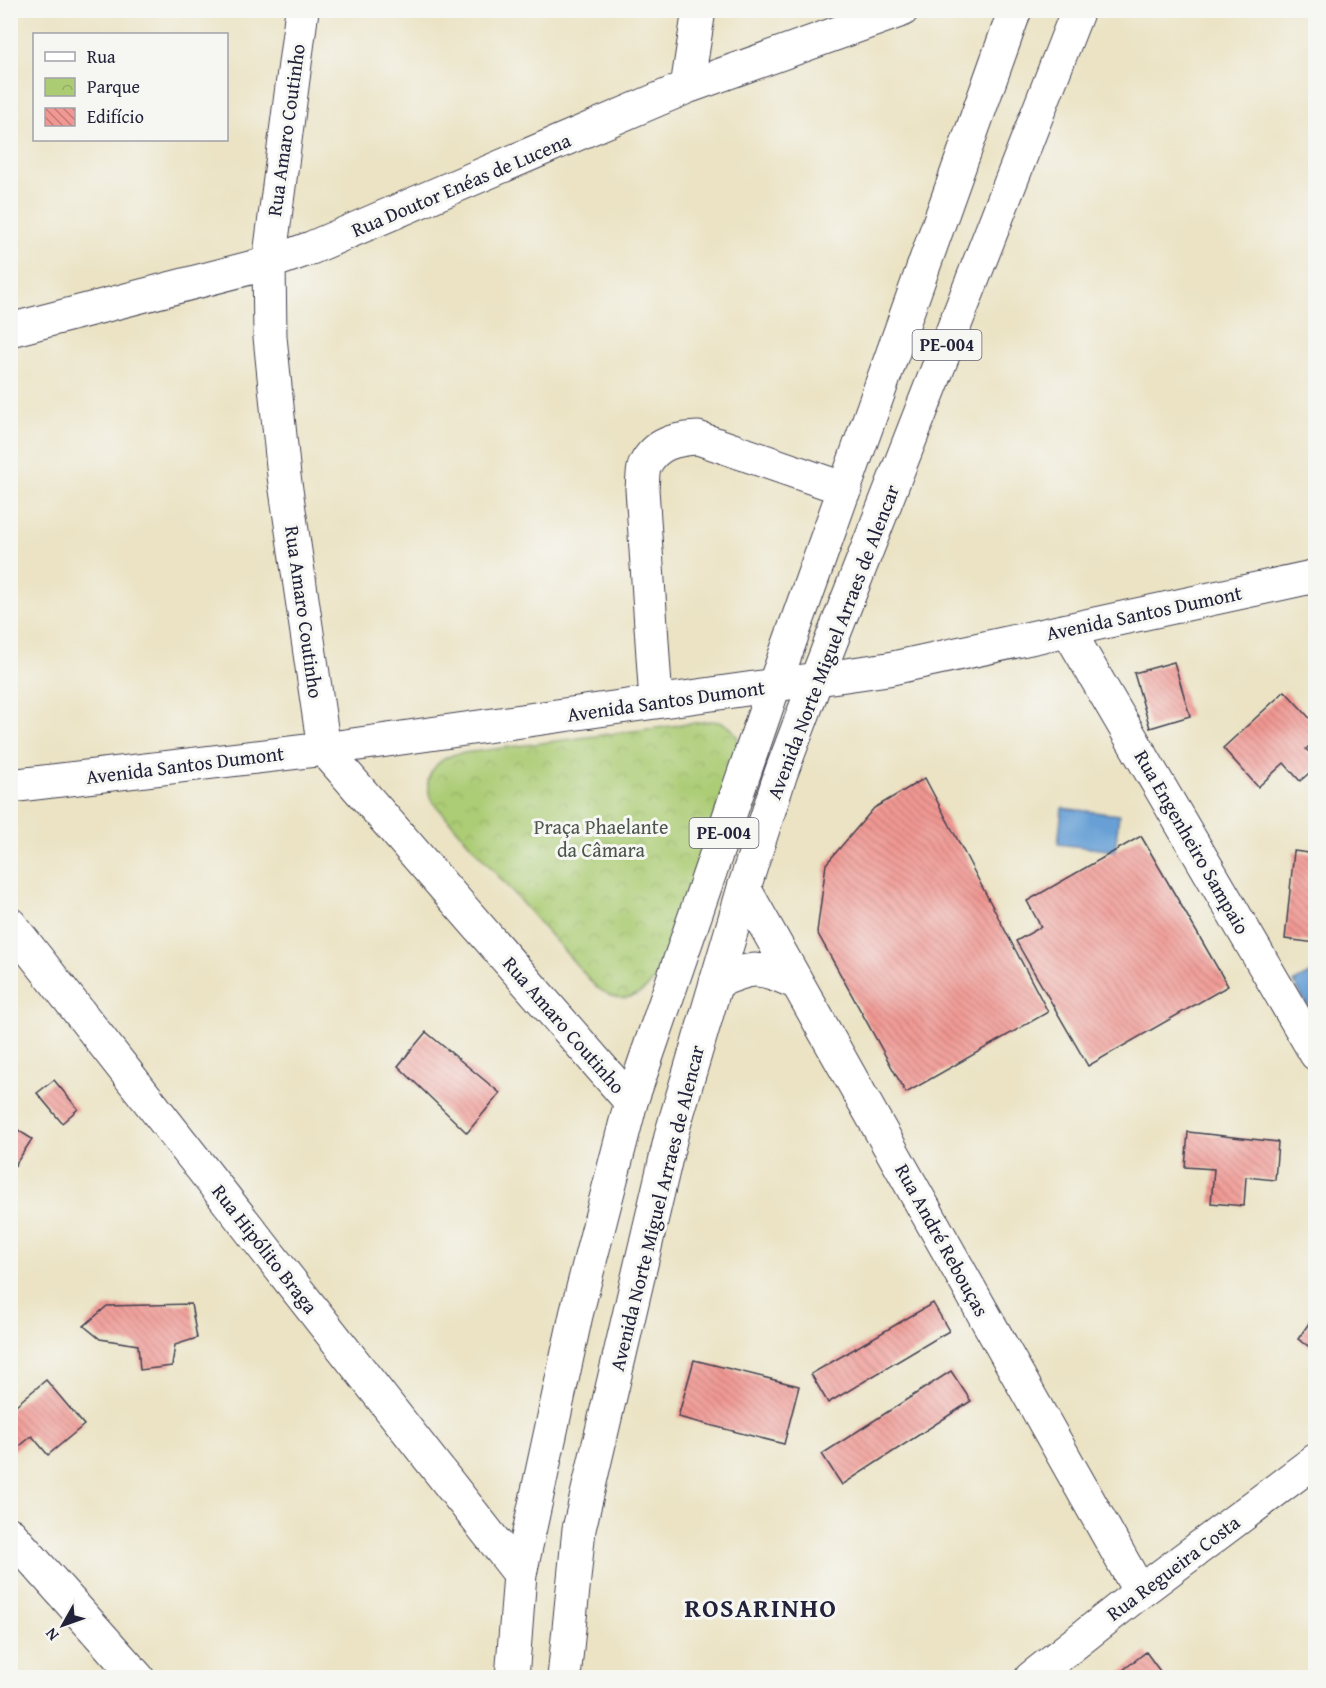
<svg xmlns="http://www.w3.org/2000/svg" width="1326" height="1688" font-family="'Gentium Book Plus',serif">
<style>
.park{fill:url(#park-crowns);stroke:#677758;stroke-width:1.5}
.water{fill:#68a0d6;stroke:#456188;stroke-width:1.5}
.building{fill:url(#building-back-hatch)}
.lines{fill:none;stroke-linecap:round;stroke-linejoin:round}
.minor-casing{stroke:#403f50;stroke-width:35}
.major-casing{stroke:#403f50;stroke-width:35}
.minor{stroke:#fff;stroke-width:33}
.major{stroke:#fff;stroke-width:33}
.labels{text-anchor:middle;stroke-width:6;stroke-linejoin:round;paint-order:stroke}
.shield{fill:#f6f6f2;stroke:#626272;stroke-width:1.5}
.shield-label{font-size:18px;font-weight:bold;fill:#22223b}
.street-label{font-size:20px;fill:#22223b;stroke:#f6f6f2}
.park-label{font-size:20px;fill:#4b554c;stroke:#f6f6f2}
.district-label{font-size:26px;font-weight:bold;letter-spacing:1.5px;fill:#22223b;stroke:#f6f6f2}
</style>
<defs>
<pattern id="park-crowns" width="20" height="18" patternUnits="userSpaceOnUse" patternTransform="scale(1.5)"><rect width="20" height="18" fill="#accc74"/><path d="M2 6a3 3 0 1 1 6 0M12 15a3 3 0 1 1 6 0" fill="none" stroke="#94af65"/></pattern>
<pattern id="building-back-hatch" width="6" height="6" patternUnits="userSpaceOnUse" patternTransform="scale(1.5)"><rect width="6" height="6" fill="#f19893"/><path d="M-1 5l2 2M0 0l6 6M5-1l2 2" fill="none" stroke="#c37c79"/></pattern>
</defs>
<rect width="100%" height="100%" fill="#f6f6f2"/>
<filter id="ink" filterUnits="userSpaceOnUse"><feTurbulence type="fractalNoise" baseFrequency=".0167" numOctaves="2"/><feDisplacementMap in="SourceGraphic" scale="12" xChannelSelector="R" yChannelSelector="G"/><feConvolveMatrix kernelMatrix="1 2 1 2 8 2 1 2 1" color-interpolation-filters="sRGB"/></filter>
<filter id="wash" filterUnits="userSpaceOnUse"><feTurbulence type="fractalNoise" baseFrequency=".008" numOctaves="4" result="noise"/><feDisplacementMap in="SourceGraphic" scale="24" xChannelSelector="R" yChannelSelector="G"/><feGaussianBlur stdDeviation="1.35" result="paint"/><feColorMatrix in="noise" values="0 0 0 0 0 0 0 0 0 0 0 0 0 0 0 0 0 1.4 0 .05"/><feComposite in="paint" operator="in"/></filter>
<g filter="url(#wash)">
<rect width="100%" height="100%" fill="#ebe3c4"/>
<path class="park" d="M710 721C727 721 735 729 740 744L661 971C642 998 623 1007 596 987L433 802C420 780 434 760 456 754Z"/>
<path class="water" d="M1062 808 1119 815 1115 851 1058 844Z
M1313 972 1315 976V1019L1294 982Z"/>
<g id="blocks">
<path class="building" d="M1174 662 1190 716 1150 728 1134 673Z
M1285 691 1316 725V740L1306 749 1316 759V767L1300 781 1284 763 1258 787 1223 748Z
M925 778 1048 1012 906 1093 817 932 826 864 874 808Z
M1141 836 1228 986 1088 1066 1016 941 1041 927 1027 901Z
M1294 851 1316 854V943L1285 939Z
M426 1032 500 1093 467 1133 398 1066Z
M54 1080 78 1109 62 1123 37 1093Z
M10 1125 32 1139 10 1173Z
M1188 1132 1278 1142 1275 1180 1246 1177 1244 1206 1211 1203 1214 1169 1185 1167Z
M933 1303 949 1331 828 1403 811 1374Z
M191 1304 197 1338 175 1345 172 1366 140 1370 138 1345 100 1339 84 1326 107 1306Z
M1316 1313V1351L1298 1339Z
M694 1360 799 1386 784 1444 678 1417Z
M951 1371 971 1401 842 1485 822 1454Z
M46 1380 84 1425 48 1455 32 1436 10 1454V1410Z
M1146 1652 1165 1678H1113Z"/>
</g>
</g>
<g filter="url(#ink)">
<use href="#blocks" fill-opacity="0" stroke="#403f50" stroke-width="1.5"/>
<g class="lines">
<defs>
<path id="minor" d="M302 10 269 263 270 337 284 476 324 749 631 1102
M687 87 699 10
M10 330 269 263 311 248 687 87 902 10
M1068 630 1316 1054
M656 702 642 489C643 482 642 471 645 465 656 443 676 439 698 438L845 489
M10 786 324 749 888 669 1316 576
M744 888 1140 1592
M10 924 520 1574
M716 982C756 966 757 966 797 983
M10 1534 138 1678
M1031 1678 1140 1592 1316 1460"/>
<path id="major" d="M512 1678 520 1574 576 1315 631 1102 774 686 1015 10
M564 1678 579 1529 672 1132 744 888 781 773 816 680 1078 10"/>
</defs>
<use href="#minor" class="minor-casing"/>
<use href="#major" class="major-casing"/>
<use href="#minor" class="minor"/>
<use href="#major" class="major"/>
</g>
</g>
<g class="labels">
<g class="shield">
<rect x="912.5" y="330" width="69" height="30" rx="4.5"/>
<rect x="689.5" y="818" width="69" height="30" rx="4.5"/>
</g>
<g class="shield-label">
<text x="947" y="351">PE-004</text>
<text x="724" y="839">PE-004</text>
</g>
<g class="street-label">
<text transform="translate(286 130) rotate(-82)" y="7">Rua Amaro Coutinho</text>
<text transform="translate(461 185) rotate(-23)" y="7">Rua Doutor Enéas de Lucena</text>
<text transform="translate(304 612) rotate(82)" y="7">Rua Amaro Coutinho</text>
<text transform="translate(1144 613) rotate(-12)" y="7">Avenida Santos Dumont</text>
<text transform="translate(833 642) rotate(-69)" y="7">Avenida Norte Miguel Arraes de Alencar</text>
<text transform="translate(666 701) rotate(-8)" y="7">Avenida Santos Dumont</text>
<text transform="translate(185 765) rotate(-7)" y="7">Avenida Santos Dumont</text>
<text transform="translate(1192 842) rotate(60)" y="7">Rua Engenheiro Sampaio</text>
<text transform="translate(564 1025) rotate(49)" y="7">Rua Amaro Coutinho</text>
<text transform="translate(657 1208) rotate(-76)" y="7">Avenida Norte Miguel Arraes de Alencar</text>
<text transform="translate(942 1240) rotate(61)" y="7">Rua André Rebouças</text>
<text transform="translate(265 1249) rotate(52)" y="7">Rua Hipólito Braga</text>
<text transform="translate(1173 1568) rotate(-37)" y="7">Rua Regueira Costa</text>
</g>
<g class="park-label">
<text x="601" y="834">Praça Phaelante<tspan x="601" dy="23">da Câmara</tspan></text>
</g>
<g class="district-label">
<text x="761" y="1617">ROSARINHO</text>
</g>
</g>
<rect width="1326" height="1688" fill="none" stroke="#f6f6f2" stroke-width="36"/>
<rect x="33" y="33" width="195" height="108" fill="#f6f6f2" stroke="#a1a1a9" stroke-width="1.5"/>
<rect x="45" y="52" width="30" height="9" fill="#ffffff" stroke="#a1a1a9" stroke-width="1.5"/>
<text x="87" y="63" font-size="18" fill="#22223b">Rua</text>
<rect x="45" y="78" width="30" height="18" fill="url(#park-crowns)" stroke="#a1a1a9" stroke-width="1.5"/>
<text x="87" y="93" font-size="18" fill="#22223b">Parque</text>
<rect x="45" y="108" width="30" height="18" fill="url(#building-back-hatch)" stroke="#a1a1a9" stroke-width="1.5"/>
<text x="87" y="123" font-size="18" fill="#22223b">Edifício</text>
<g transform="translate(63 1625) rotate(230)" stroke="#f6f6f2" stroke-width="4.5" paint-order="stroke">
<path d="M0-4.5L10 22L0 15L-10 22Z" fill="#22223b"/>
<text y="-9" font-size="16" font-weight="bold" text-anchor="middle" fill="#22223b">N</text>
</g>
</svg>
